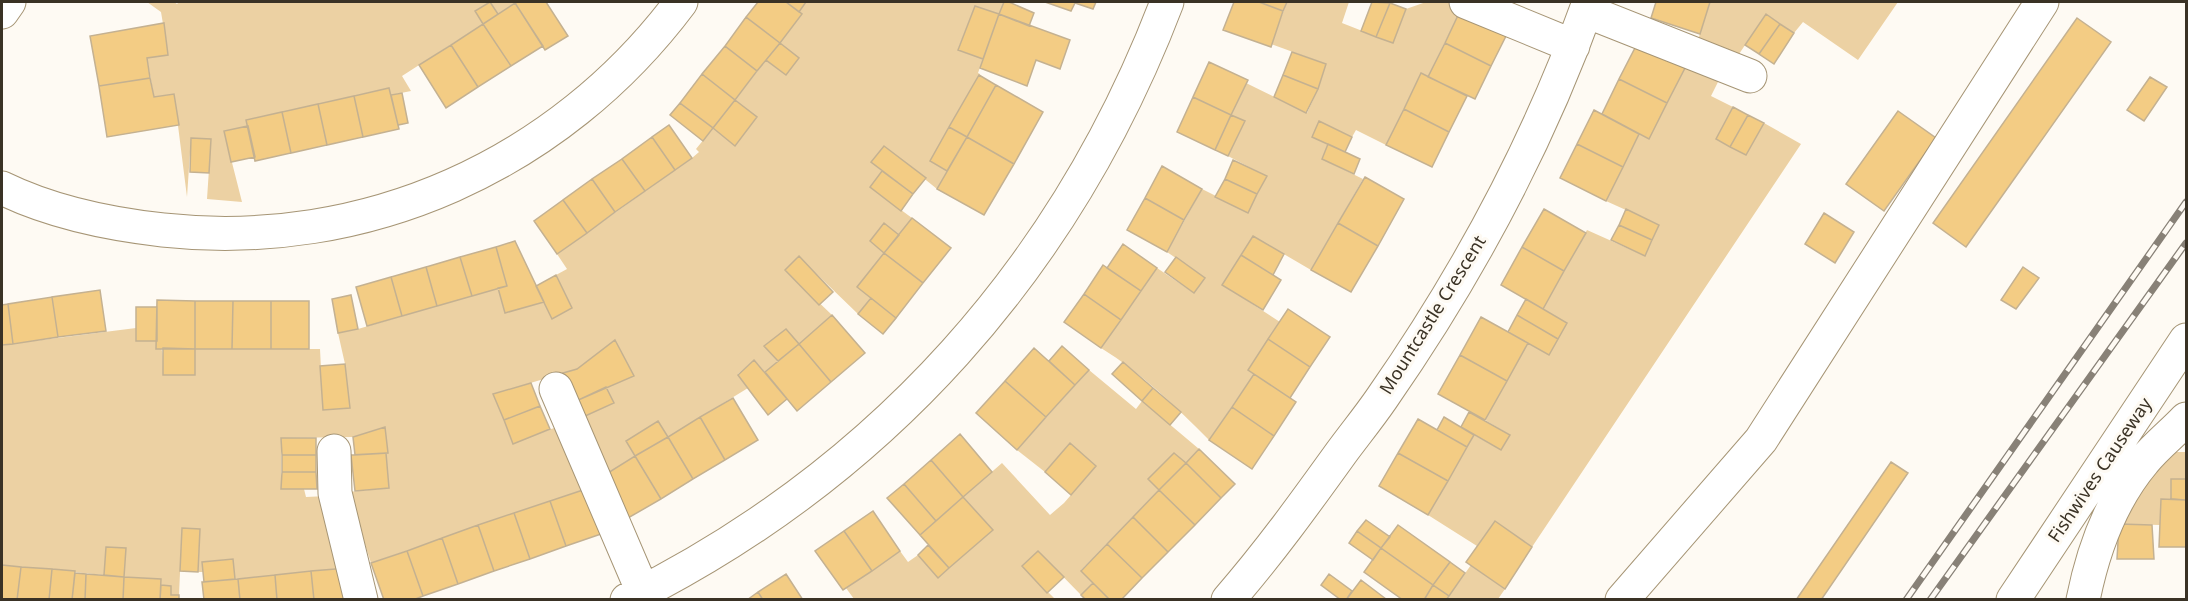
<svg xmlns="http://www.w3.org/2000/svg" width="2188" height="601" font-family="'Noto Sans',sans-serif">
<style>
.green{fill:#ecd1a3}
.building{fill:#f3cc84;stroke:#c4b191;stroke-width:1.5}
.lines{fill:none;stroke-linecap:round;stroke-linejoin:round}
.minor-casing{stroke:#a69575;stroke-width:35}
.minor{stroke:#fff;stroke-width:33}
.rail-casing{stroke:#888177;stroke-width:7}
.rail{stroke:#fefaf3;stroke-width:4.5;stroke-dasharray:14;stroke-linecap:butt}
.labels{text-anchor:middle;stroke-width:6;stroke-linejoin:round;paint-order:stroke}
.street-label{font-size:18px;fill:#3a3225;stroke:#fefaf3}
</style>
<rect width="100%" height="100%" fill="#fefaf3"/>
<path class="green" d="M147 2H174L177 4 179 2H518L498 14 490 2 476 11 483 24 402 76 411 91 391 95 389 88 247 120 248 126 224 131 242 202 207 199 211 139 191 138 187 197 174 94 154 97 147 58 168 54 161 12Z
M806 2H1004L999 14 975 6 958 49 983 59 978 73 980 74 930 161 947 171 937 189 884 146 871 162 882 171 870 187 912 218 899 235 884 223 870 241 884 253 858 287 871 298 858 314 799 257 785 270 832 315 799 344 786 329 765 346 778 361 765 372 754 360 738 374 748 388 668 437 658 422 626 441 635 456 603 476 583 417 614 403 606 387 633 376 615 340 577 369 494 394 513 443 565 424 586 489 371 563 348 492 389 488 384 428 353 437 281 438V489H304L306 497 327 496 348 568 235 579 232 559 202 562 203 572H198L200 530 182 528 179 595H171V586L161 585V579L124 577 126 548 106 547 104 575 2 565V345L136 328C164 345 163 342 163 375H194L195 349H320L323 409 345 364 338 333 358 329 498 288 505 313 544 302 572 308 556 275 567 269 557 254 692 158 699 152 696 149 713 128 735 146 757 117 735 100 766 60 786 75 798 58 780 43 802 14 799 12Z
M1287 2H1349L1342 23 1393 43 1406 9 1426 2H1449L1462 7 1428 77 1421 74 1386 145 1356 130 1352 137 1319 122 1312 137 1328 144 1322 159 1363 179 1311 270 1253 236 1223 285 1280 322 1254 374 1209 440C1176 407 1142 373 1101 348L1157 268 1194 293 1205 278 1167 252 1202 189 1248 212 1266 176 1228 156 1245 121 1231 115 1246 83 1307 113 1318 89 1326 64 1271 44Z
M1710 2 1727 3 1898 2 1858 60 1803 22 1794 33 1766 14 1739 54 1698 40Z
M1687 63 1720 78 1711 96 1733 107 1716 139 1746 155 1764 123 1801 144 1532 547 1495 521 1477 546 1428 515 1474 435 1501 450 1510 435 1485 420 1528 343 1549 355 1567 323 1543 309 1587 230 1645 256 1659 225 1606 201 1639 134 1649 138Z
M1089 370 1136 409 1142 401 1199 449 1186 463 1174 453 1148 479 1159 490 1081 570 1093 583 1081 595 1038 551 1022 566 1055 599H854L846 588 900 551 908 562 918 555 938 578 992 530 963 497 1002 463 1050 515 1064 503 1096 466 1070 443 1045 472 1017 450Z
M2177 452H2186V479H2171V499H2161L2160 525 2119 524 2125 511 2169 455Z
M1471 565 1505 589 1498 599 1446 600Z"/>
<path class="building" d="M490 2 498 14 483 24 475 11Z
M518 2H546L568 36 545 50 515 3Z
M758 2H786L802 14 780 43 746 17Z
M786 2H806L799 12Z
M1004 2H1009L1034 13 1029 26 999 14Z
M1045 2H1096L1093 9 1075 3 1071 11Z
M1234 2H1259L1283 11 1271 47 1223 30Z
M1259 2H1287L1283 11Z
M1372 2 1390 3 1376 37 1361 31Z
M1656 2H1710L1700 34 1651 18Z
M515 3 543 46 511 66 483 24Z
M1390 3 1406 9 1393 43 1376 37Z
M975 6 999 14 983 59 958 50Z
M1461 9 1508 32 1491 66 1445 43Z
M999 14 1070 40 1060 69 1036 60 1027 86 980 68Z
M1766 14 1780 24 1759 54 1745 45Z
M746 17 780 43 757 71 725 46Z
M2077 18 2111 42 1966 247 1933 223Z
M164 23 168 55 147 58 150 78 99 86 90 36Z
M483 24 511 66 478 87 451 45Z
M1780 24 1794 33 1774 64 1759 54Z
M780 43 799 58 786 75 766 60Z
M1445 43 1491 66 1475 99 1428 77Z
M1637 44 1685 68 1667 103 1619 79Z
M451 45 478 87 446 108 419 65Z
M725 46 757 71 735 100 702 74Z
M1292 52 1326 64 1318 89 1283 75Z
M1209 62 1248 80 1231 115 1193 97Z
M1421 73 1467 96 1449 132 1404 109Z
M702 74 735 100 713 128 680 103Z
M979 75 996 85 967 137 949 127Z
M1283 75 1318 89 1306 113 1274 97Z
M2150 77 2167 87 2144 121 2127 110Z
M150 78 154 97 174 94 179 125 107 137 99 86Z
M1619 79 1667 103 1649 139 1602 114Z
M996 85 1043 112 1014 164 967 137Z
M389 88 399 129 363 137 354 96Z
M402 93 408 123 398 125 391 95Z
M354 96 363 137 327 145 318 104Z
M1193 97 1231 115 1215 150 1177 132Z
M735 100 757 117 735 146 713 128Z
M680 103 713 128 703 141 670 115Z
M318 104 327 145 291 153 282 112Z
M1733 107 1748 115 1730 147 1716 139Z
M1404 109 1449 132 1432 167 1386 145Z
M1594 110 1639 134 1623 167 1577 144Z
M1898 111 1936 138 1884 211 1846 184Z
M282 112 291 153 255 161 246 120Z
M1231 115 1245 121 1228 156 1215 150Z
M1748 115 1764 123 1746 155 1730 147Z
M1319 121 1352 137 1345 152 1312 137Z
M669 125 692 158 675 170 652 137Z
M248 126 255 157 231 162 224 131Z
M949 127 967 137 947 171 930 161Z
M652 137 675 170 645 191 622 159Z
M967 137 1014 164 984 215 937 189Z
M191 138 211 139 209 173 190 172Z
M1328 144 1360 159 1354 174 1322 159Z
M1577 144 1623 167 1606 201 1560 178Z
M884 146 926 178 913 194 871 162Z
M622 159 645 191 615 212 592 179Z
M1233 160 1267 176 1257 194 1225 179Z
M1162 166 1202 189 1184 220 1145 198Z
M882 171 913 194 901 211 870 187Z
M1365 177 1404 199 1378 246 1338 223Z
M592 179 615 212 587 233 563 200Z
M1225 179 1257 194 1248 213 1215 197Z
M1145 198 1184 220 1167 252 1127 230Z
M563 200 587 233 557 254 534 221Z
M1544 209 1586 233 1564 271 1522 247Z
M1626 209 1659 225 1652 240 1619 225Z
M1824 213 1854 232 1835 263 1805 244Z
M912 218 951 248 923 283 884 253Z
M884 223 899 235 884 253 870 241Z
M1338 223 1378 246 1351 292 1311 270Z
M1619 225 1652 240 1645 256 1611 240Z
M1253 236 1284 254 1273 275 1241 255Z
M515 241 544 302 505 313 498 288 507 286 496 247Z
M1123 244 1157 268 1141 291 1107 268Z
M496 247 507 286 472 296 460 257Z
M1522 247 1564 271 1543 309 1501 285Z
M884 253 923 283 896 318 857 287Z
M1241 255 1281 280 1263 310 1222 285Z
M799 256 833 292 819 305 785 270Z
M460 257 472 296 437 306 426 267Z
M1176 257 1205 278 1194 293 1165 272Z
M1103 265 1141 291 1121 320 1084 294Z
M426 267 437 306 402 316 391 277Z
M2023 267 2039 278 2016 309 2001 300Z
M556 275 572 308 552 319 536 286Z
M391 277 402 316 367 326 356 287Z
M100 290 106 331 58 337 52 297Z
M1084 294 1121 320 1101 348 1064 322Z
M351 295 358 329 338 333 332 299Z
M52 297 58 337 13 344 8 304Z
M871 298 896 318 883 334 858 314Z
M1526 299 1567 323 1558 339 1517 315Z
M157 300 195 301V349H156Z
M195 301H233L232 349H195Z
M233 301H271V349H232Z
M271 301H309V349H271Z
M8 304 13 344 2 345V305Z
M136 307H157V341H136Z
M1288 309 1330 337 1310 367 1268 339Z
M832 315 865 353 831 382 799 344Z
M1517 315 1558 339 1549 355 1508 332Z
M1481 317 1528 343 1507 381 1460 355Z
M786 329 799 344 778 361 764 346Z
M1268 339 1310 367 1290 398 1248 370Z
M615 340 634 376 576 401 563 373 577 369Z
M799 344 831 382 797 411 765 372Z
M1062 346 1089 370 1075 385 1049 361Z
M163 348 195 349V375H163Z
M1034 348 1075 385 1046 417 1005 381Z
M1460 355 1507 381 1485 420 1438 394Z
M754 360 787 399 768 415 738 375Z
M1123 362 1153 388 1142 401 1112 374Z
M345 364 350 408 323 410 320 366Z
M1254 374 1296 402 1274 436 1232 407Z
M1005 381 1046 417 1017 450 976 413Z
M531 383 540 406 504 420 493 394Z
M606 387 614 403 583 417 576 401Z
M1153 388 1181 412 1170 425 1142 401Z
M733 398 758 440 725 460 700 417Z
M540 406 550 429 513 444 504 420Z
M1232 407 1274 436 1252 469 1209 440Z
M1469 412 1510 435 1501 450 1461 427Z
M700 417 725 460 693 479 668 437Z
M1444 417 1474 435 1467 447 1437 430Z
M1418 419 1467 447 1448 481 1398 453Z
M658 421 668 437 635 456 626 441Z
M385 427 388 453 355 455 353 437Z
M960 434 992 472 963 497 931 460Z
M668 437 693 479 661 499 635 456Z
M281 438H316V455H282Z
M1070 443 1096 466 1071 495 1045 472Z
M1199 449 1235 484 1221 498 1186 463Z
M386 453 389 488 355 491 351 455Z
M1174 453 1186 463 1159 490 1148 479Z
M1398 453 1448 481 1428 515 1379 486Z
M282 455H316V472H282Z
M635 456 661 499 628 518 603 476Z
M931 460 963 497 936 521 904 484Z
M1891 462 1908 473 1821 600H1796Z
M1186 463 1221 498 1195 525 1159 490Z
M282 472H316L317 489H281Z
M2171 479H2186V500L2171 499Z
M904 484 936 521 920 535 887 498Z
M586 489 601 534 566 546 550 501Z
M1159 490 1195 525 1168 552 1133 517Z
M963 497 993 530 949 568 920 535Z
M2161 499 2186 500V547H2159Z
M550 501 566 546 530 559 514 513Z
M873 511 900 551 872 571 844 531Z
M514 513 530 559 494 571 478 525Z
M1133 517 1168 552 1142 578 1107 544Z
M1366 520 1390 537 1381 548 1357 531Z
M1495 521 1532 547 1505 589 1466 562Z
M2119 524 2152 525 2154 559H2117Z
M478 525 494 571 458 584 442 538Z
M1398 525 1450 562 1433 585 1381 548Z
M182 528 200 529 198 572 180 571Z
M844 531 872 571 843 590 815 551Z
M1357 531 1381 548 1373 560 1349 543Z
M442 538 458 584 423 596 407 551Z
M1107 544 1142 578 1121 600H1110L1081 571Z
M928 545 949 568 938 578 918 555Z
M106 547 126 548 124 577 104 575Z
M1381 548 1433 585 1424 600H1403L1364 572Z
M407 551 423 596 413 600H384L371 563Z
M1038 551 1064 577 1047 593 1022 566Z
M233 559 235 579 204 582 202 562Z
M1450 562 1465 573 1449 596 1433 585Z
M2 565 21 567 17 600H2Z
M21 567 52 569 49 600H17Z
M348 568 351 600H314L311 571Z
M52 569 75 571 72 600H49Z
M311 571 314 600H277L275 575Z
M75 573 86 574 85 600H72Z
M86 574 124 577 123 600H85Z
M786 574 803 600H763L758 592Z
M1329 574 1352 591 1346 600H1341L1321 585Z
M275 575 277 600H240L238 579Z
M124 577 161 579 160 600H123Z
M238 579 240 600H204L202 582Z
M1361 580 1386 599 1387 600H1346Z
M1093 583 1110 600H1086L1081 595Z
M161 585 171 586V595H179V600H160Z
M1433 585 1449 596 1446 600H1424Z
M758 592 763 600H747Z"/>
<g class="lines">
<defs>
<path id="minor" d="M1466 2 1573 46
M1586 11 1750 76
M2 12 9 2
M2 188C51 212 109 224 163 230 366 252 559 165 681 2
M556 389 643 592
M334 451 335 493 361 600
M627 600C882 473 1066 267 1167 2
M1228 600C1269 553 1305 503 1341 453 1355 434 1369 417 1382 398 1467 276 1539 142 1589 2
M1622 600 1761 440 2042 2
M2013 600 2186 340
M2083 600C2093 550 2111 500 2144 461 2156 446 2173 433 2186 419"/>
</defs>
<use href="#minor" class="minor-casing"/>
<use href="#minor" class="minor"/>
<defs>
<path id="rail" d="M1906 600 2186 202
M1930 600 2186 243"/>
</defs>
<use href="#rail" class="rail-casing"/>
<use href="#rail" class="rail"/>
</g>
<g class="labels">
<g class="street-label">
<text transform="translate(1433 315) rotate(-58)" y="6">Mountcastle Crescent</text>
<text transform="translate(2100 470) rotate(-56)" y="6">Fishwives Causeway</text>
</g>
</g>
<rect width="2188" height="601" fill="none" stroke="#3a3225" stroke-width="6"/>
</svg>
